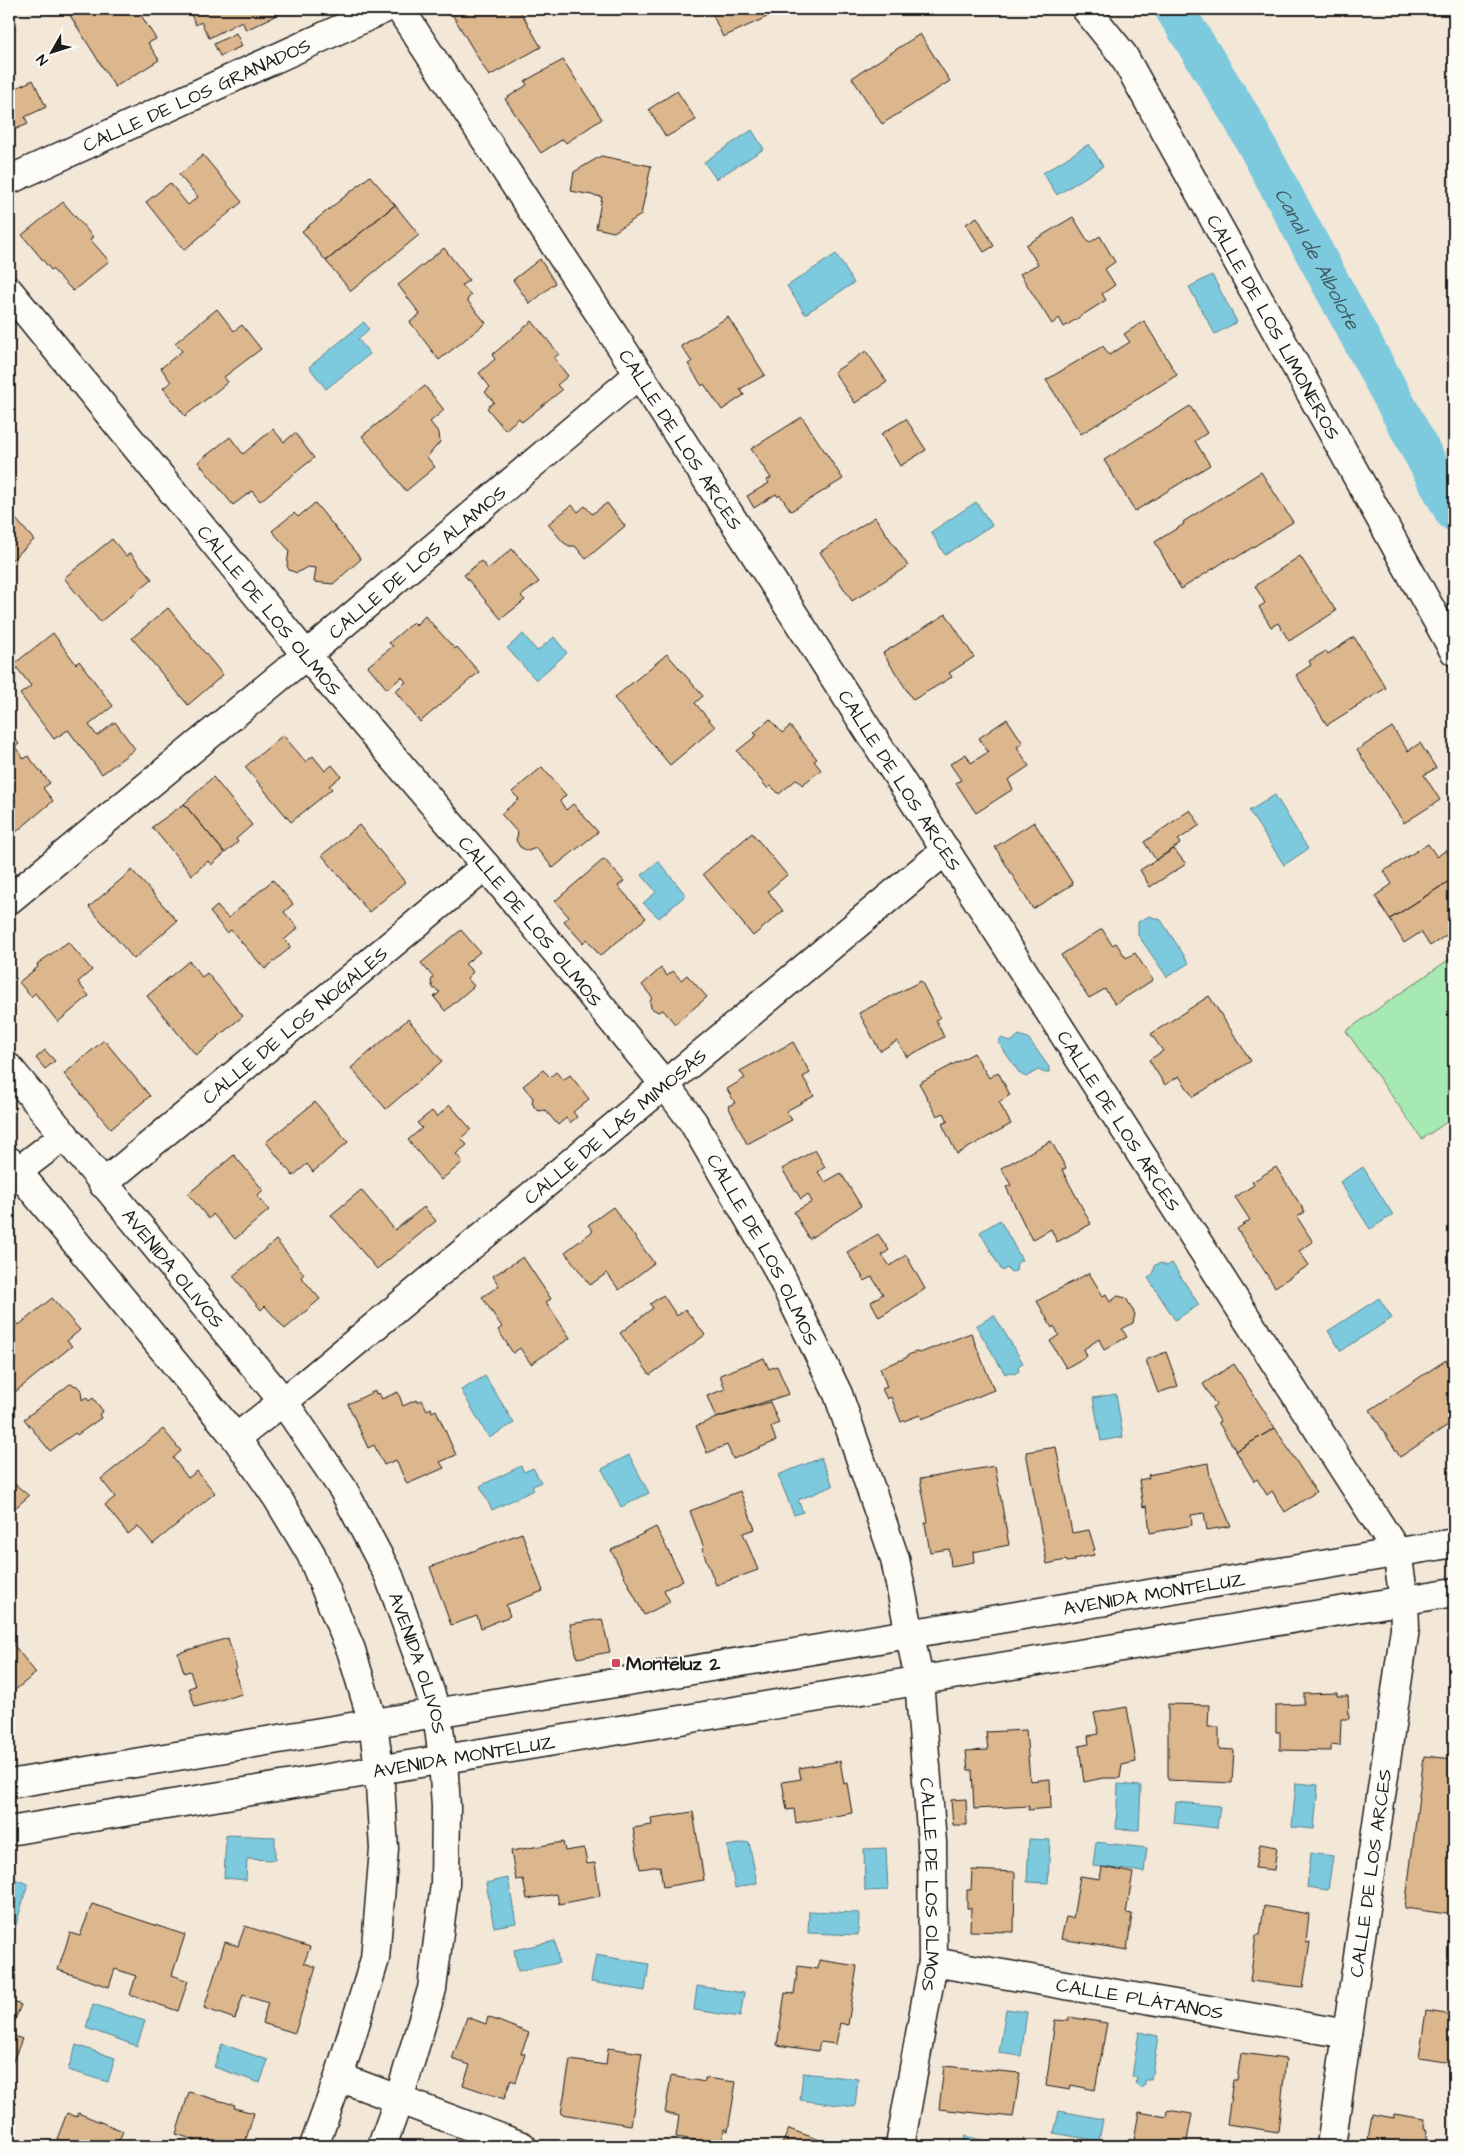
<svg xmlns="http://www.w3.org/2000/svg" width="1463" height="2155" font-family="'Architects Daughter',sans-serif">
<style>
.green{fill:#a7e9b2;stroke:#628267}
.water{fill:#7dc9dd;stroke:#568490}
.lines{fill:none;stroke-linecap:round;stroke-linejoin:round}
.canal{stroke:#7dc9dd;stroke-width:39}
.building{fill:#dcb68d;stroke:#1c1c1c}
.minor-casing{stroke:#1c1c1c;stroke-width:31}
.tertiary-casing{stroke:#1c1c1c;stroke-width:31}
.minor{stroke:#fdfcf7;stroke-width:28}
.tertiary{stroke:#fdfcf7;stroke-width:28}
.poi-dot{fill:#d1495b;stroke:#fdfcf7;stroke-width:2}
.labels{text-anchor:middle;stroke-width:4.5;stroke-linejoin:round;paint-order:stroke}
.street-label{font-size:19px;fill:#1c1c1c;stroke:#fdfcf7}
.poi-label{font-size:19px;font-weight:bold;fill:#1c1c1c;stroke:#fdfcf7;text-anchor:start}
.water-label{font-size:20px;font-style:italic;fill:#3e5960;stroke:#fdfcf7}
</style>
<rect width="100%" height="100%" fill="#f3e7d7"/>
<filter id="ink" filterUnits="userSpaceOnUse"><feTurbulence type="fractalNoise" baseFrequency=".02" numOctaves="2"/><feDisplacementMap in="SourceGraphic" scale="10" xChannelSelector="R" yChannelSelector="G"/><feConvolveMatrix kernelMatrix="1 2 1 2 8 2 1 2 1" color-interpolation-filters="sRGB"/></filter>
<g filter="url(#ink)">
<path class="green" d="M1454 956V1117L1422 1139 1346 1031Z"/>
<path class="water" d="M752 130 764 149 716 179 704 162Z
M1089 144 1103 166 1057 195 1043 173Z
M836 254 854 283 805 314 787 286Z
M1212 275 1237 322 1215 334 1189 287Z
M364 322 369 329 358 339 370 354 326 389 309 367Z
M976 502 992 525 945 555 931 532Z
M523 634 537 651 554 637 567 653 536 680 507 648Z
M1275 795 1308 849 1284 865 1249 811Z
M658 861 686 895 659 918 643 903 656 892 642 875Z
M1149 916 1161 920 1189 963 1167 977 1138 935V922Z
M1019 1035 1028 1038 1049 1067V1072L1045 1073 1038 1070 1026 1077 1020 1074 998 1042 1001 1038 1011 1042Z
M1363 1167 1393 1215 1370 1229 1340 1182Z
M1000 1220 1022 1260 1017 1263 1016 1271 1011 1272 1007 1268 1002 1271 980 1232Z
M1161 1263 1167 1266 1172 1263 1199 1305 1175 1320 1148 1278 1153 1274 1155 1265Z
M1379 1298 1392 1318 1341 1351 1328 1331Z
M994 1315 1023 1363 1018 1366 1019 1371 1014 1374 1009 1372 1005 1374 976 1326Z
M485 1376 514 1423 489 1438 461 1390Z
M1116 1394 1123 1437 1101 1441 1093 1398Z
M629 1455 649 1493 621 1507 602 1469Z
M821 1458 833 1486 798 1500 803 1512 794 1515 778 1475Z
M521 1466 524 1472 533 1468 541 1482 532 1487 534 1490 492 1510 480 1486Z
M1296 1783 1318 1785 1314 1829 1292 1827Z
M1118 1784 1141 1786 1139 1830 1116 1829Z
M1176 1802 1220 1806 1217 1828 1174 1823Z
M226 1835 275 1837V1860L247 1859 246 1880 224 1878Z
M1029 1839 1050 1840 1048 1883 1027 1882Z
M749 1842 757 1883 735 1888 727 1846Z
M1096 1842 1147 1848 1144 1872 1093 1866Z
M886 1848 888 1890 865 1891 864 1849Z
M1311 1853 1333 1856 1328 1890 1307 1887Z
M9 1877 28 1884 14 1931 9 1930Z
M508 1878 516 1923 494 1927 486 1883Z
M809 1911 859 1913 858 1935 808 1933Z
M555 1941 559 1963 518 1971 514 1950Z
M596 1955 649 1964 645 1991 591 1982Z
M697 1986 744 1993 740 2017 694 2010Z
M93 2004 145 2021 137 2046 86 2028Z
M1006 2009 1027 2012 1021 2056 999 2053Z
M1139 2032 1158 2036 1151 2080H1145V2085L1141 2088 1136 2084 1137 2077H1132Z
M222 2044 268 2060 260 2083 214 2067Z
M76 2045 115 2058 108 2082 68 2070Z
M803 2073 858 2079 855 2107 800 2100Z
M1059 2111 1103 2119 1099 2141 1054 2133Z
M965 2136 1006 2146H962Z"/>
<g class="lines">
<path class="canal" id="s1" d="M1174 9 1242 118 1454 512"/>
</g>
<path class="building" d="M66 9H137L156 39 148 43 159 60 115 87Z
M188 9H282L283 12 246 30 242 21 209 38 201 22 196 25Z
M461 9H519L541 47 489 76 452 14Z
M710 9H763L767 17 723 37Z
M236 33 242 46 220 56 214 44Z
M920 34 950 81 882 124 852 78Z
M563 60 602 119 566 143 563 139 541 153 505 99 527 85 525 81Z
M33 80 46 107 25 117 28 124 9 132V83L12 90Z
M677 91 696 120 666 137 649 109Z
M203 155 242 202 184 250 146 202 170 183 188 205 198 197 179 175Z
M601 156 651 166 641 215 614 232 596 228 602 197 571 191 574 172Z
M370 176 395 205 326 261 302 231Z
M63 202 93 237 90 239 109 261 73 291 52 269 51 270 22 235Z
M395 205 419 235 351 291 326 261Z
M977 217 994 246 984 252 966 224Z
M1073 217 1089 243 1100 236 1115 262 1105 269 1115 285 1102 294 1106 300 1064 327 1059 318 1052 324 1020 274 1038 264 1026 245Z
M444 248 469 280 462 285 471 295 467 300 486 323 439 360 410 322 420 314 398 285Z
M540 259 555 283 530 304 513 280Z
M217 309 234 331 242 325 261 349 224 377 228 382 185 416 163 388 171 382 161 368 182 351 175 343Z
M728 317 765 375 740 389 744 395 722 410 704 384 702 386 688 364 692 362 681 346Z
M532 321 559 354 554 358 568 376 557 385 562 390 522 422 519 418 505 430 487 408 494 402 485 392 490 387 479 373 495 359 492 355Z
M1144 321 1177 375 1081 434 1046 380 1103 346 1109 355 1130 342 1124 334Z
M866 351 887 382 855 403 834 372Z
M425 386 444 410 430 422 439 433 440 442 427 457 435 467 406 491 362 436Z
M1190 406 1207 433 1195 441 1210 465 1135 511 1104 460Z
M802 417 843 479 791 511 780 495 778 497 776 494 754 508 747 496 769 483 767 480 771 478 751 449Z
M906 419 926 450 900 466 881 434Z
M273 429 284 442 295 433 314 458 260 501 252 491 233 505 198 462 230 437 243 454Z
M1261 472 1293 522 1234 559 1230 558 1181 589 1155 542 1184 524 1183 522Z
M315 503 361 559 333 584 314 582 316 568 307 567 297 573 289 570 287 566 289 550 272 531 294 513 298 517Z
M607 503 625 526 586 559 575 546H569L563 542 548 524 572 505 578 512 585 506 592 514Z
M9 511 34 540 9 562Z
M875 517 908 566 852 601 820 552Z
M112 539 126 556 130 553 152 579 100 622 64 578Z
M512 549 539 582 521 596 525 600 501 619 464 575 481 561 488 569Z
M1300 556 1336 611 1289 641 1278 623 1271 627 1259 607 1265 603 1255 586Z
M168 608 223 675 188 705 132 638Z
M946 614 974 657 949 673 952 677 913 700 883 653Z
M425 616 455 649 457 647 479 672 420 722 395 691 406 682 402 677 387 689 368 666 393 646 389 643 413 622 416 625Z
M53 633 76 664 79 661 113 706 89 725 97 736 115 722 135 749 102 774 68 730 54 739 20 694 31 686 14 664Z
M1354 637 1386 688 1327 725 1296 675 1311 665 1309 661 1326 651 1328 654Z
M667 654 703 696 695 703 715 727 670 765 614 698Z
M770 719 782 733 790 726 817 759 814 761 821 770 802 785 797 779 779 794 771 786 768 789 737 751 757 735 754 733Z
M1007 719 1023 743 1017 747 1029 766 1008 780 1013 789 976 813 956 783 961 780 950 764 966 754 971 763 988 752 979 738Z
M1392 727 1408 751 1420 743 1436 768 1424 775 1440 800 1404 823 1357 750Z
M9 731 19 744 15 747 24 759 28 756 50 783 43 788 53 801 9 838Z
M283 735 306 762 313 756 325 771 332 765 341 776 329 786 332 789 291 822 245 767Z
M542 767 566 795 560 801 566 810 573 804 598 832 553 868 536 848 528 851 520 847 516 840 518 833 501 814 519 799 512 792Z
M213 777 252 825 236 839 238 842 225 853 184 804Z
M184 804 225 853 211 865 208 861 192 875 152 827Z
M1190 810 1200 825 1178 840 1180 844 1156 860 1144 842Z
M1034 822 1073 884 1033 909 995 847Z
M359 825 405 882 369 912 322 855Z
M752 833 787 875 768 891 783 911 753 936 703 874Z
M1428 844 1437 857 1446 850 1454 863V878L1390 919 1375 896 1392 884 1384 871Z
M1174 849 1186 864 1150 887 1140 870Z
M604 859 624 881 618 886 646 918 600 956 587 939 583 943 564 921 569 917 555 901Z
M132 870 177 921 134 959 89 907Z
M1454 878V930L1430 946 1421 932 1404 943 1390 919Z
M273 880 293 904 284 912 298 928 284 940 291 947 265 969 231 930 227 933 210 912 217 906 228 918Z
M1102 929 1112 945 1116 943 1126 958 1135 953 1153 980 1115 1004 1105 989 1089 998 1061 955Z
M461 930 480 952 465 964 473 972 467 978 474 986 445 1011 434 997 440 992 433 988 431 981 433 977 421 963Z
M68 942 92 970 78 982 89 996 58 1022 35 993 31 997 19 982 38 967 37 964Z
M189 961 202 977 207 973 243 1016 196 1055 147 996Z
M661 968 667 976 673 971 681 980 687 975 707 997 675 1024 663 1010 658 1012 651 1008 650 1002 652 997 642 985Z
M921 981 940 1017 936 1020 944 1037 907 1057 897 1041 880 1051 859 1013Z
M1209 996 1251 1061 1193 1097 1179 1076 1165 1085 1149 1060 1163 1051 1151 1034Z
M408 1019 442 1061 386 1109 351 1068Z
M104 1040 150 1096 111 1129 64 1074Z
M793 1042 810 1073 803 1077 814 1096 786 1111 792 1120 747 1144 728 1106 735 1103 727 1089 745 1078 740 1071Z
M45 1050 55 1061 45 1069 36 1058Z
M974 1053 989 1078 998 1072 1010 1095 999 1102 1011 1124 957 1154 942 1124 948 1121 944 1113 937 1116 919 1083Z
M543 1070 550 1077 556 1072 563 1080 570 1075 589 1099 573 1112 577 1117 570 1123 566 1118 558 1125 545 1110 539 1111 535 1108 532 1103 533 1098 523 1086Z
M315 1102 348 1142 313 1172 307 1164 293 1176 266 1142Z
M450 1105 471 1129 461 1138 467 1145 456 1154 463 1162 441 1180 408 1140 422 1128 417 1123 432 1111 437 1117Z
M1051 1141 1066 1168 1062 1170 1091 1224 1057 1242 1051 1229 1032 1240 1006 1187 1011 1185 1001 1168Z
M815 1150 825 1167 818 1172 825 1182 841 1173 861 1206 809 1239 794 1212 812 1202 808 1194 801 1199 782 1169Z
M234 1155 263 1190 257 1196 269 1210 235 1239 213 1214 209 1219 188 1194Z
M1276 1167 1305 1212 1297 1217 1313 1242 1299 1251 1309 1265 1275 1287 1237 1229 1250 1220 1235 1197 1254 1185 1252 1182Z
M361 1190 395 1230 424 1207 436 1221 377 1269 331 1215Z
M613 1207 654 1263 619 1290 607 1273 590 1285 565 1252 593 1231 588 1225Z
M878 1234 889 1250 882 1255 890 1266 906 1255 925 1289 879 1317 871 1302 883 1294 872 1277 865 1281 847 1252Z
M276 1240 304 1274 301 1277 320 1299 285 1329 265 1306 261 1310 233 1276Z
M523 1257 551 1299 546 1302 570 1338 531 1364 520 1348 513 1353 498 1330 502 1327 482 1297 499 1286 493 1276Z
M1089 1273 1103 1296 1106 1294 1110 1302 1118 1296 1126 1298 1135 1314 1133 1323 1122 1329 1127 1337 1104 1350 1099 1339 1084 1349 1087 1356 1066 1368 1050 1341 1059 1335 1054 1326 1052 1328 1037 1301Z
M663 1295 677 1316 685 1309 705 1335 650 1375 620 1333 653 1308 650 1304Z
M52 1298 80 1330 67 1341 72 1346 9 1397V1313L19 1325Z
M971 1333 994 1390 922 1419 920 1415 901 1422 891 1397 887 1399 882 1389 887 1387 880 1368 906 1358 908 1355 916 1352 920 1353Z
M1166 1352 1178 1386 1158 1393 1146 1360Z
M764 1358 769 1369 777 1366 789 1394 716 1418 707 1396 725 1389 720 1375Z
M1446 1360 1454 1373V1393L1447 1398 1454 1410V1421L1400 1457 1370 1410Z
M1234 1364 1275 1428 1236 1451 1218 1422 1220 1421 1212 1407 1216 1405 1203 1384Z
M70 1384 77 1386 81 1390 82 1400 86 1397 89 1401 93 1398 103 1411 99 1414 101 1418 77 1435 75 1433 50 1451 24 1419Z
M375 1391 376 1394 379 1393 382 1399 398 1392 403 1406 416 1400 417 1402 422 1400 427 1410 431 1408 432 1412 436 1410 456 1455 440 1462 444 1468 407 1484 396 1460 384 1465 374 1445 368 1448 348 1404Z
M770 1402 779 1423 771 1427 776 1441 733 1459 727 1445 707 1453 696 1426 716 1418Z
M1275 1428 1316 1492 1285 1512 1272 1491 1267 1495 1257 1479 1254 1481 1236 1451Z
M163 1429 181 1451 173 1458 188 1478 197 1471 215 1493 153 1544 138 1526 128 1534 105 1505 115 1497 101 1479Z
M1056 1447 1072 1533 1089 1530 1095 1550H1093L1094 1555 1074 1559 1075 1561 1067 1562 1066 1560 1047 1564 1026 1452Z
M1208 1463 1210 1477 1231 1526 1207 1530 1204 1513 1191 1515 1192 1525 1150 1533 1147 1506 1143 1507 1139 1480 1149 1478 1148 1475Z
M995 1466 1009 1545 973 1552 974 1562 951 1566 949 1549 930 1552 925 1523 928 1522 920 1479Z
M9 1479 29 1496 9 1513Z
M740 1491 755 1529 743 1533 758 1570 716 1585 702 1549 704 1548 690 1511Z
M656 1527 683 1580 664 1590 670 1602 644 1615 611 1550Z
M522 1533 543 1591 506 1605 510 1616 481 1628 477 1616 451 1625 430 1567Z
M602 1619 610 1652 577 1658 570 1624Z
M228 1638 237 1669 234 1670 242 1694 195 1707 189 1688 195 1686 190 1671 184 1673 178 1653Z
M9 1639 36 1673 9 1695Z
M1337 1693V1696H1348L1349 1719H1341L1340 1746 1331 1745V1751L1280 1750V1732H1276V1705L1304 1704V1694Z
M1168 1704 1209 1705 1208 1727H1219V1749L1234 1750 1232 1783 1168 1780Z
M1127 1707 1136 1762 1122 1765 1120 1778H1103L1084 1782 1079 1746 1089 1744 1088 1736 1099 1734 1094 1713Z
M1026 1730 1030 1781 1050 1779 1051 1808 1028 1810 1029 1806 974 1809 972 1770H968L966 1751 988 1750 986 1732Z
M1424 1756 1454 1759V1915L1405 1908Z
M840 1761 844 1784 847 1783 852 1813 796 1823 794 1809 787 1810 782 1782 801 1779 799 1768Z
M966 1799 967 1825H953L951 1800Z
M693 1812 704 1880 663 1887 660 1866 640 1869 633 1828 652 1825 651 1818Z
M563 1842 565 1851 584 1848 587 1864 595 1863 600 1896 559 1904 557 1894 527 1899 523 1879 516 1880 511 1851Z
M1260 1844 1277 1847 1274 1870 1255 1868Z
M1102 1867 1133 1873 1126 1913 1132 1914 1127 1950 1061 1939 1066 1917 1073 1918 1080 1876 1100 1879Z
M972 1870 1015 1872 1014 1932 970 1931 971 1908H967V1890H971Z
M92 1904 185 1935 172 1975 188 1981 178 2011 130 1995 136 1976 115 1969 109 1987 58 1970 70 1933 80 1936Z
M1264 1906 1309 1914 1306 1943 1310 1942 1303 1987 1250 1981 1256 1935H1260Z
M245 1926 310 1947 304 1963 316 1967 295 2033 262 2023 268 2003 243 1995 235 2019 204 2008 225 1942 238 1946Z
M819 1960 857 1966 848 2025 840 2023 836 2044 820 2042 818 2051 777 2045 785 1993 794 1994 798 1966 818 1969Z
M9 2000 21 2005 9 2034 22 2039 9 2071Z
M1426 2011 1454 2015V2048L1452 2063 1419 2058Z
M467 2017 486 2024 488 2017 529 2033 521 2053 525 2054 516 2082 511 2080 504 2099 463 2085 470 2065 452 2059Z
M1069 2017 1107 2023 1095 2090 1071 2085 1070 2090 1046 2086 1055 2020 1069 2021Z
M608 2048 642 2053 631 2125 561 2114 570 2060 606 2065Z
M1241 2053 1286 2059 1278 2132 1227 2124 1233 2080H1237Z
M944 2066 1020 2073 1013 2117 939 2109Z
M671 2076 705 2082V2078L736 2082 728 2131 724 2129 722 2144 676 2137 679 2116 665 2113Z
M189 2092 235 2105 234 2108 254 2113 244 2146H193L195 2140 176 2134Z
M1168 2110 1192 2114 1186 2146H1133L1139 2112 1167 2117Z
M67 2113 77 2117 78 2113 123 2131 117 2146H57L59 2140 57 2139Z
M1372 2114 1394 2118V2114L1425 2119 1424 2129 1427 2130 1425 2146H1367Z
M789 2129 837 2146H781Z"/>
<g class="lines">
<defs>
<g id="minor">
<path id="s2" d="M400 9 639 374 1397 1552 1404 1600 1405 1628 1331 2146"/>
<path id="s3" d="M1086 9 1123 55 1454 651"/>
<path id="s4" d="M9 180 384 9"/>
<path id="s5" d="M9 291 306 655 486 866 665 1085 693 1122 775 1264 838 1394 895 1559 919 1680 932 1842 933 1962 900 2146"/>
<path id="s6" d="M9 900 322 642 639 374"/>
<path d="M9 1178 65 1135"/>
<path id="s7" d="M103 1184 486 866"/>
<path id="s8" d="M236 1438 303 1386 946 850"/>
<path id="s9" d="M933 1962 1347 2034"/>
<path d="M339 2077 522 2146"/>
</g>
<g id="tertiary">
<path id="s10" d="M9 1068 283 1401 343 1489 389 1576 417 1653 437 1713 443 1759 446 1807 445 1884 432 1989 399 2099 382 2146"/>
<path d="M9 1161 236 1438 278 1499 311 1554 351 1650 373 1723 379 1769 384 1849 375 1959 339 2077 314 2146"/>
<path id="s11" d="M9 1784 1454 1543"/>
<path id="s12" d="M9 1831 1454 1592"/>
</g>
</defs>
<use href="#minor" class="minor-casing"/>
<use href="#tertiary" class="tertiary-casing"/>
<use href="#minor" class="minor"/>
<use href="#tertiary" class="tertiary"/>
</g>
</g>
<rect class="poi-dot" x="611" y="1658" width="10" height="10" rx="2.5"/>
<g class="labels">
<g class="street-label">
<text dy="7" stroke="none"><textPath href="#s4" startOffset="206">CALLE DE LOS GRANADOS</textPath></text>
<text dy="7" stroke="none"><textPath href="#s3" startOffset="370">CALLE DE LOS LIMONEROS</textPath></text>
<text dy="7" stroke="none"><textPath href="#s2" startOffset="514">CALLE DE LOS ARCES</textPath></text>
<text dy="7" stroke="none"><textPath href="#s6" startOffset="530">CALLE DE LOS ALAMOS</textPath></text>
<text dy="7" stroke="none"><textPath href="#s5" startOffset="412">CALLE DE LOS OLMOS</textPath></text>
<text dy="7" stroke="none"><textPath href="#s2" startOffset="919">CALLE DE LOS ARCES</textPath></text>
<text dy="7" stroke="none"><textPath href="#s5" startOffset="818">CALLE DE LOS OLMOS</textPath></text>
<text dy="7" stroke="none"><textPath href="#s7" startOffset="249">CALLE DE LOS NOGALES</textPath></text>
<text dy="7" stroke="none"><textPath href="#s2" startOffset="1324">CALLE DE LOS ARCES</textPath></text>
<text dy="7" stroke="none"><textPath href="#s8" startOffset="491">CALLE DE LAS MIMOSAS</textPath></text>
<text dy="7" stroke="none"><textPath href="#s5" startOffset="1222">CALLE DE LOS OLMOS</textPath></text>
<text dy="7" stroke="none"><textPath href="#s10" startOffset="259">AVENIDA OLIVOS</textPath></text>
<text dy="7" stroke="none"><textPath href="#s11" startOffset="1161">AVENIDA MONTELUZ</textPath></text>
<text dy="7" stroke="none"><textPath href="#s10" startOffset="728">AVENIDA OLIVOS</textPath></text>
<text dy="7" stroke="none"><textPath href="#s12" startOffset="461">AVENIDA MONTELUZ</textPath></text>
<text transform="translate(1370 1873) rotate(-82)" y="7">CALLE DE LOS ARCES</text>
<text dy="7" stroke="none"><textPath href="#s5" startOffset="1888">CALLE DE LOS OLMOS</textPath></text>
<text dy="7" stroke="none"><textPath href="#s9" startOffset="210">CALLE PLÁTANOS</textPath></text>
</g>
<g class="poi-label">
<text x="626" y="1670">Monteluz 2</text>
</g>
<g class="water-label">
<text dy="7" stroke="none"><textPath href="#s1" startOffset="288">Canal de Albolote</textPath></text>
</g>
</g>
<rect width="1463" height="2155" fill="none" stroke="#fdfcf7" stroke-width="30"/>
<rect x="15" y="15" width="1433" height="2125" fill="none" stroke="#1c1c1c" stroke-width="2" filter="url(#ink)"/>
<g transform="translate(52 52) rotate(231)" stroke="#fdfcf7" stroke-width="4" paint-order="stroke">
<path d="M0-4L9 19L0 12L-9 19Z" fill="#1c1c1c"/>
<text y="-8" font-size="14" font-weight="bold" text-anchor="middle" fill="#1c1c1c">N</text>
</g>
</svg>
